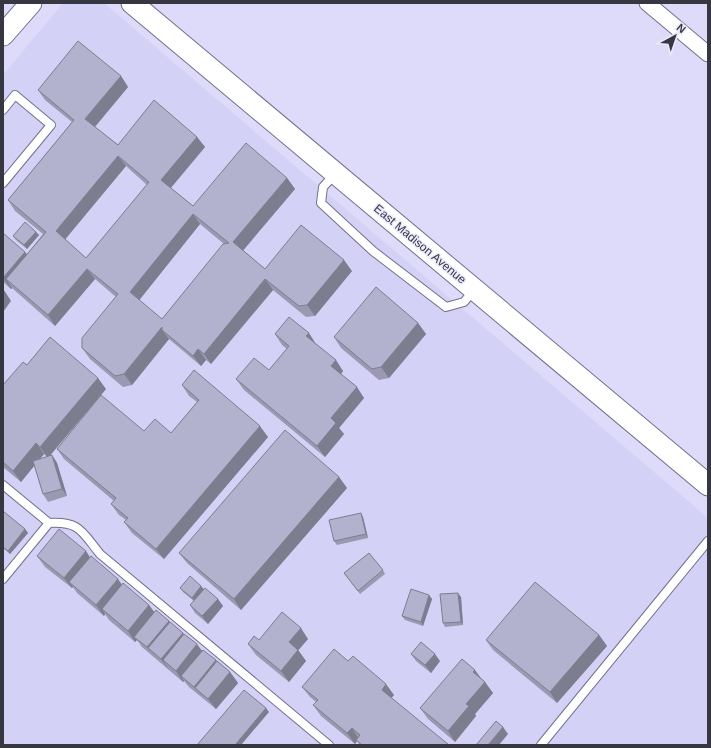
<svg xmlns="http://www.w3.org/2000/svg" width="711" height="748" font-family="Arial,sans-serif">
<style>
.built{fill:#d3d1f6}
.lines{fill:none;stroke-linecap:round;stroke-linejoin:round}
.lane-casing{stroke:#71708a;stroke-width:10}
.street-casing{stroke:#71708a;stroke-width:17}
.secondary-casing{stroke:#71708a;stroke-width:23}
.lane{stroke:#fff;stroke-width:8}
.street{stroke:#fff;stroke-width:15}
.secondary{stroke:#fff;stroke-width:21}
.wall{fill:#9a99b1;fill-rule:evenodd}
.shaded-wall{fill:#7d7d90}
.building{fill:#b3b2ce;stroke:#7d7d90;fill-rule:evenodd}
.labels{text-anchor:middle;stroke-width:3;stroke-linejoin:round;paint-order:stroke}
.street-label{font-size:12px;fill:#373742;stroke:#ebeafc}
</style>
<rect width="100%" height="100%" fill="#dddbf9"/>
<path class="built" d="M63 3H104L708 518V745H3V75Z"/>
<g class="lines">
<defs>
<path id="lane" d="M3 110 15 95 51 125 3 183
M335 174 323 187 321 203 373 251 446 307 464 302 474 290
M3 485 49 523 3 579
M49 523C80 521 82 532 100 554L329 745
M541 745 708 541"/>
<path id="street" d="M647 3 708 54"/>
<path id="secondary" d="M132 3 708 485
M3 35 31 3"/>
</defs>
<use href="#lane" class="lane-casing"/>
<use href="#street" class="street-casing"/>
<use href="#secondary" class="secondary-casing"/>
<use href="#lane" class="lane"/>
<use href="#street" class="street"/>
<use href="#secondary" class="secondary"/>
</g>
<path class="wall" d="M121 76 128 87 95 127 118 145 197 137 205 147 171 188 193 206 287 178 295 189 243 250 265 269 352 271 315 316 306 317 273 290 211 364 206 360 201 366 169 339 132 385 123 387 90 359 82 348 116 297 95 279 55 326 12 288 11 289 3 282V233L27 254 43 234 15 211 8 200 72 122 45 100 38 90ZM126 166 147 185 86 258 65 239ZM200 224 224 244 162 319 139 300Z
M36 232 39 235 27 249 16 240 13 236Z
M418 323 426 334 389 378 379 380 341 348 334 337Z
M275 334 316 344 343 371 341 374 364 398 339 428 344 434 325 457 244 390 236 379 269 370 287 349 282 345Z
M27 365 106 389 49 456 52 455 57 463 67 496 48 502 43 494 34 465 21 482 3 467V385ZM44 454 47 457 40 459Z
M182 385 268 437 164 559 132 533 124 522 126 520 119 515 111 504 114 501 64 459 57 449 144 431 171 433 197 402 189 396Z
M339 477 347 488 241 610 187 563 179 553Z
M3 511 25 529 28 533 10 554 3 548Z
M363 517 368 538 337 545 334 541Z
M37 556 90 557 122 585 149 605 154 612 169 621 183 633 202 651 216 660 230 672 238 683 216 709 189 687 184 681 183 682 142 647 137 640 135 642 109 620 105 614 104 616 77 593 73 587 72 588 45 567Z
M383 570 385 574 360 594 344 573Z
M201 586 204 589 223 606 208 624 195 613 190 605 194 601 183 592 180 588Z
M429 595 432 599 423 626 405 620 402 616Z
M461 597 463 625 445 627 443 623Z
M599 635 607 646 557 703 493 650 486 640Z
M308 639 298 650 306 661 289 682 256 655 248 644 259 640Z
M411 654 440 661 431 673 416 661Z
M348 661 394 695 391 698 449 745H360L357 741 355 744 321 716 313 705 316 702 310 697 302 687Z
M482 679 493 693 475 714 476 716 455 742 428 719 420 708Z"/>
<path class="shaded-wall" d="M121 76 128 87 92 130 85 119Z
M197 137 205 147 168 191 161 180Z
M118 156 126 166 63 242 56 231Z
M287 178 295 189 241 253 233 242Z
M193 214 200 224 137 303 130 292Z
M36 232 39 235 27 249 24 245Z
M25 252 33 263 6 279 12 288 11 289 3 278Z
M344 260 352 271 315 316 307 305Z
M87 269 95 279 55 326 48 315Z
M265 279 273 290 211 364 204 354Z
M4 290 11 301 3 312V292Z
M418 323 426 334 389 378 381 367Z
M162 327V330L169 339 132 385 124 374Z
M309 333 316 344 306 336Z
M198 349 206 360 201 366 193 356Z
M336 360 343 371 339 377 331 366Z
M98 378 106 389 48 458 40 447Z
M357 387 364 398 339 428 344 434 325 457 317 446 331 418Z
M260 426 268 437 164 559 156 549Z
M36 443 44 454 21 482 13 471Z
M52 455 57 463 67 496 62 489Z
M339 477 347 488 241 610 234 599Z
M361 513 363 517 368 538 366 534Z
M25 529 28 533 10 554 8 551Z
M86 551 93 562 69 582 73 587 72 588 64 578Z
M118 579 125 589 102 609 105 614 104 616 96 605Z
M201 586 204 590 194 601 192 598Z
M458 593 461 597 463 625 461 622Z
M429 595 432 599 423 626 421 622Z
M218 599 223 606 208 624 202 616Z
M149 605 157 616 134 637 137 640 135 642 128 631Z
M169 621 177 632 148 648 155 658 147 647Z
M301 628 308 639 296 653 289 642Z
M183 633 191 643 163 660 169 670 161 659Z
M599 635 607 646 557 703 550 692Z
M197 644 205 655 181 676 184 681 183 682 176 671Z
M298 650 306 661 289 682 281 671Z
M435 654 440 661 431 673 425 665Z
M216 660 223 671 195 688 202 697 194 687Z
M475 670 483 681 473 672Z
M230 672 238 683 216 709 208 699Z
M485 682 493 693 475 714 476 716 455 742 448 731 466 704Z
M386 684 394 695 389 701 382 690Z
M266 708 269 712 241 745H235Z
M503 727 508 734 499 745H488Z
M352 728 359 739 356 740 357 741 355 744 347 733Z"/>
<path class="building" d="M78 41 121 76 85 119 118 145 154 100 197 137 161 180 193 206 246 143 287 178 233 242 265 269 301 225 344 260 307 305 299 306 265 279 204 354 198 349 193 356 162 330V327L124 374 115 376 82 348V338L118 294 87 269 48 315 6 279 46 232 8 200 74 120 38 90ZM118 156 149 182 86 258 56 231ZM193 214 229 243 223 244 162 319 130 292Z
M25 222 36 232 24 245 13 236Z
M3 233 25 252 3 278Z
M376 287 418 323 381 367 372 369 334 337Z
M289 317 309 333 306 336 336 360 331 366 357 387 331 418 336 423 317 446 236 379 254 358 269 370 289 346 275 334Z
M50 337 98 378 40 447 36 443 13 471 3 462V385L23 362 27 365Z
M194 370 260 426 156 549 124 522 128 518 111 504 116 498 57 449 101 395 144 431 155 419 171 433 199 400 182 385Z
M285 430 339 477 234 599 179 553Z
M52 455 62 489 43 494 33 461Z
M3 511 25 529 8 551 3 547Z
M361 513 366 534 334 541 329 520Z
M59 529 86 551 64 578 37 556Z
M369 553 383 570 358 591 344 573Z
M91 556 118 579 96 605 69 582Z
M190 576 201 586 192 598 180 588Z
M535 582 599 635 550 692 486 640Z
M123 583 149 605 128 631 102 609Z
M205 588 218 599 202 616 190 605Z
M411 589 429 595 421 622 402 616Z
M458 593 461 622 443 623 440 594Z
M156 610 169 621 147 647 134 637Z
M282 612 301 628 289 642 298 650 281 671 248 644 254 636 259 640Z
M170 622 183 633 161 659 148 648Z
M184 634 197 644 176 671 163 660Z
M421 642 435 654 425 665 411 654Z
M334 649 348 661 353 656 386 684 382 690 449 745H362L356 740 360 735 352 728 347 733 313 705 318 700 302 687Z
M203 650 216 660 194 687 181 676Z
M462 659 475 670 473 672 485 682 466 704 469 706 448 731 420 708Z
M217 661 230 672 208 699 195 688Z
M244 690 266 708 235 745H197Z
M496 721 503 727 488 745H476Z"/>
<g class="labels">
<g class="street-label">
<text transform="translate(420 244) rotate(40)" y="4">East Madison Avenue</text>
</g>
</g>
<rect width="711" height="748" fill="none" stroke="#373742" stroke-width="8"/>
<g transform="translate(675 36) rotate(40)" stroke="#ebeafc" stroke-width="3" paint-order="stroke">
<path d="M0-3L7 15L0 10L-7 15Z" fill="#373742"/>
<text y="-6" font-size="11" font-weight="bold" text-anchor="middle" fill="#373742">N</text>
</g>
</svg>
